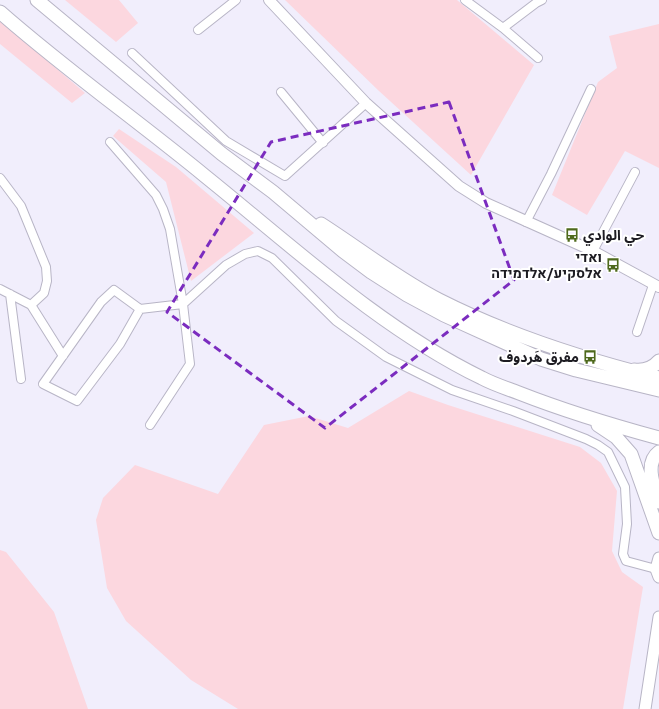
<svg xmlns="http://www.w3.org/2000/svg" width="659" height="709" font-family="'Golos Text','Noto Sans Arabic',Heebo,sans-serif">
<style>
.green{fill:#fcd7df}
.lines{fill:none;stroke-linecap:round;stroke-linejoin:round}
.minor-casing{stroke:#b8b5c6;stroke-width:10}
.tertiary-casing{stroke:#b8b5c6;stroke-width:12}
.secondary-casing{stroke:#b8b5c6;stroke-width:13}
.trunk-casing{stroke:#b8b5c6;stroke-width:15}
.minor{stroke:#fff;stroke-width:8}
.tertiary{stroke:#fff;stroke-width:10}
.secondary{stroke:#fff;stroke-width:11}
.trunk{stroke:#fff;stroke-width:13}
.marked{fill:none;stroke:#7b2cbf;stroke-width:3;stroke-dasharray:8 5;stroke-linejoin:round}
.labels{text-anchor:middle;stroke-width:4;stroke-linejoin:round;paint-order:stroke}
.poi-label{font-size:14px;font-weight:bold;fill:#1d1c22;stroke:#fff;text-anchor:end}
</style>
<rect width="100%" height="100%" fill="#f1eefc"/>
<path class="green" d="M65 0H119L138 23 116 42Z
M285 0H457L534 65 471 175 379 91Z
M0 20 85 93 72 103 0 44Z
M659 24V168L625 151 587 215 552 195 598 82 617 68 609 36Z
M119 129 176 167 254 233 191 281 166 182 113 136Z
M409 391 448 405 580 447 601 463 617 491 612 551 622 572 643 587 623 709H238L191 680 126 621 107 588 96 520 103 498 135 465 218 494 264 425 309 416 348 428Z
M0 550 6 552 54 612 88 709H0Z"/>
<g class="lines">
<defs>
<path id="minor" d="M465 0 503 28
M198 30 236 0
M132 53 226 141 285 176 366 103
M538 58 503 28 536 3 542 0
M281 92 323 143
M110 142 156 195 163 209 170 229 183 304 190 364 150 425
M0 178 21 206 46 267 47 281 44 293 31 305 0 289
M526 222 551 174 591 89
M593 251 635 172
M114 290 140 309 120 344 77 401 43 384 101 302Z
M10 294 21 379
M31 305 63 356
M140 309 183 304 226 265 245 254 258 251 272 258 336 321 386 357 452 390 513 411 586 439 598 445 608 452 625 487 627 524 623 554 626 561 656 569
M637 332 653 285"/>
<path id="tertiary" d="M269 0 366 103 459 186 486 203 593 251 659 287"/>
<path id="secondary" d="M659 558 656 569 659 577
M645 709 659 617"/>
<path id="trunk" d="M37 0 222 154 273 192 343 251 371 272 407 295 444 315 541 359 576 370 659 390
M0 12C66 70 138 121 205 176 292 246 381 329 482 378 493 384 506 388 519 393 565 411 611 425 659 438
M321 224C360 249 398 279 439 300 508 335 583 359 659 378
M634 370C643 371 653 368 659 361
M598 425 616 437 631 454 659 533
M659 452C644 463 654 487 659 502"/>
</defs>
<use href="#minor" class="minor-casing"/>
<use href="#tertiary" class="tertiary-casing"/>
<use href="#secondary" class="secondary-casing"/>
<use href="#trunk" class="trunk-casing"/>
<use href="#minor" class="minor"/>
<use href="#tertiary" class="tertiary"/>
<use href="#secondary" class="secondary"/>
<use href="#trunk" class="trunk"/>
</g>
<path class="marked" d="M449 102 514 280 325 428 167 312 271 142Z"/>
<defs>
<symbol id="bus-bare" viewBox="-9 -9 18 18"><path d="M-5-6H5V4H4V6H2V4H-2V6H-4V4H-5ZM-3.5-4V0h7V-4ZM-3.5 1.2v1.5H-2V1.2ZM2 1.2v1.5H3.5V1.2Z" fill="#4e691c" stroke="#fff" stroke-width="2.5" paint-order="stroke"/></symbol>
</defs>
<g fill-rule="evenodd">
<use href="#bus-bare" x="562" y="225" width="20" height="20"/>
<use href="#bus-bare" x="603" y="255" width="20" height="20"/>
<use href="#bus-bare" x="580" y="347" width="20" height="20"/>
</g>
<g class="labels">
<g class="poi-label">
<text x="583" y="240" text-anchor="start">حي الوادي</text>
<text x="602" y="262">ואדי<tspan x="602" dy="16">אלסקיע/אלדמידה</tspan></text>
<text x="579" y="362">مفرق هَردوف</text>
</g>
</g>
</svg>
